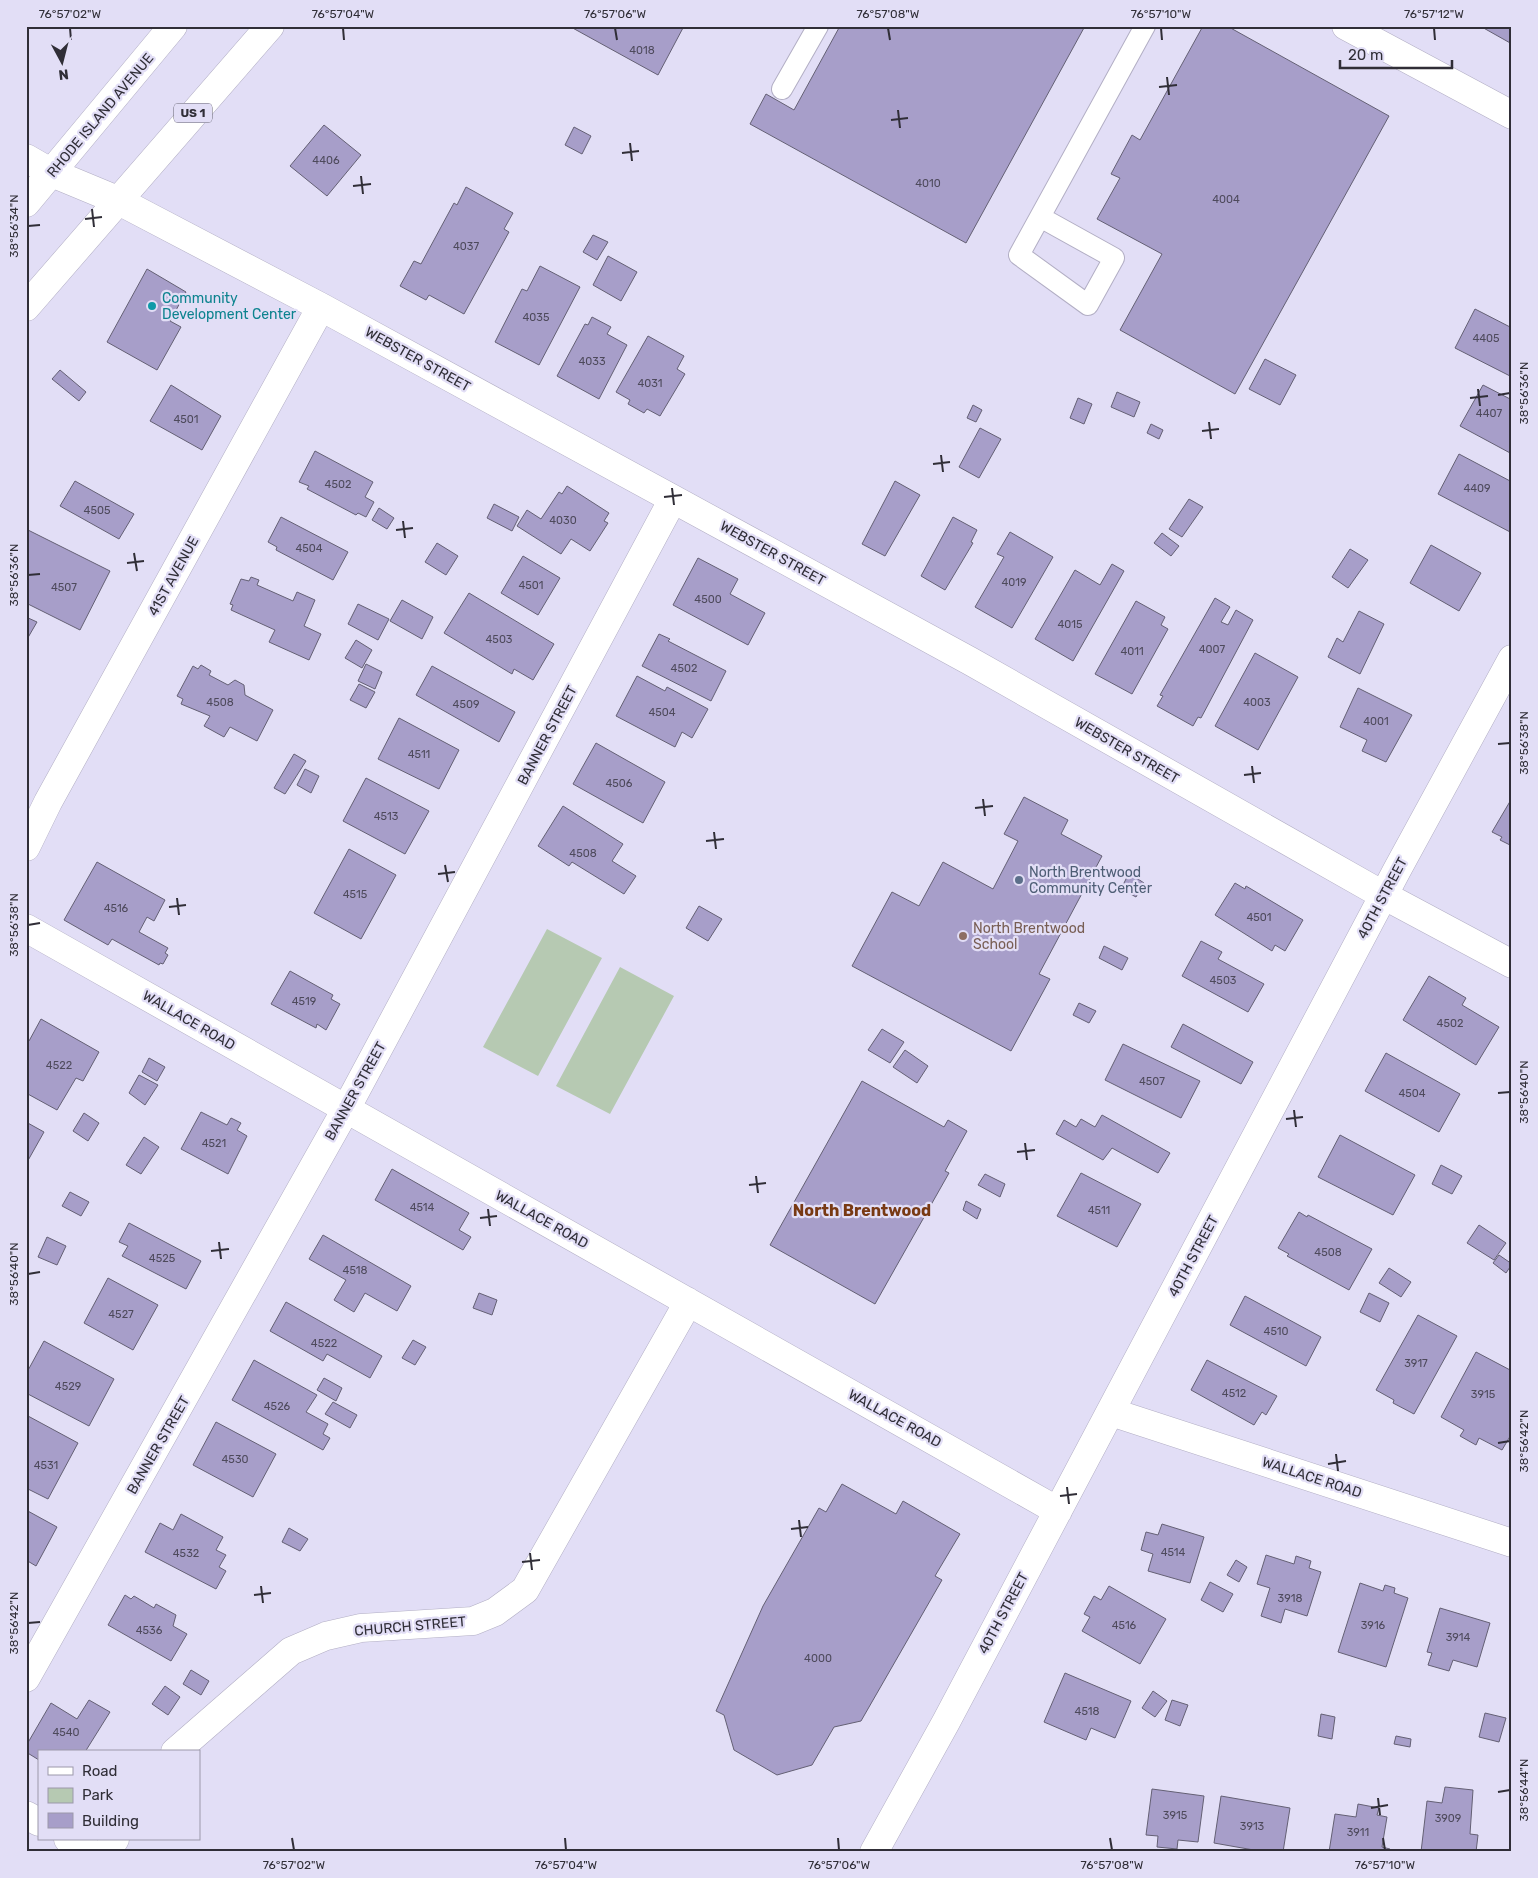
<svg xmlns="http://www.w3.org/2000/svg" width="1538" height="1878" font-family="Rubik,sans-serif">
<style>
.green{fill:#b6c9b2}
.building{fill:#a79ec9;stroke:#646074}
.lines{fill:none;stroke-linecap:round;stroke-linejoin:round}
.lane-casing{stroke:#b2aec4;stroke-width:22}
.street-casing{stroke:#b2aec4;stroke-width:29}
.primary-casing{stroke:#b2aec4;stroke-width:29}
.lane{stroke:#fff;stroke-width:20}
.street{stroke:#fff;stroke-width:28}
.primary{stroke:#fff;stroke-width:28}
.ticks{fill:none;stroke:#302e37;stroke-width:2}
.culture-dot{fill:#0f9aa8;stroke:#e2def6;stroke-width:2}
.service-dot{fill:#5c6f8a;stroke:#e2def6;stroke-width:2}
.education-dot{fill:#8d6e63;stroke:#e2def6;stroke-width:2}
.labels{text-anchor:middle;stroke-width:4.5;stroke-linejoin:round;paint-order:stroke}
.number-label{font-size:11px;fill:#4e4a5c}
.shield{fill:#e2def6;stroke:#656370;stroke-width:1}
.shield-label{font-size:12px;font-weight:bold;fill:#302e37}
.street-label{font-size:14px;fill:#302e37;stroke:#e2def6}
.culture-label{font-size:14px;fill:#0d838f;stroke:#e2def6;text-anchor:start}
.service-label{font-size:14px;fill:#4e5e75;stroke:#e2def6;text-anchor:start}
.education-label{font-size:14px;fill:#785e54;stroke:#e2def6;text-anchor:start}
.quarter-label{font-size:16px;font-weight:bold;fill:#783914;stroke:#e2def6}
.neatline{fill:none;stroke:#302e37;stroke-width:2}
.ticks-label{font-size:12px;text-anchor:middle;fill:#302e37}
</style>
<rect width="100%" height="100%" fill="#e2def6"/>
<path class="green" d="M547 929 602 958 538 1076 483 1047Z
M620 967 674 996 610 1114 556 1086Z"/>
<path class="building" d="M569 26H684L658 75Z
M840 26H1085L966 243 750 124 766 94 794 110Z
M1203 26H1227L1389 116 1235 394 1120 330 1162 254 1097 219 1120 178 1111 174 1132 135 1140 140Z
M1480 26H1512V44Z
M324 125 361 155 327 196 290 166Z
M574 127 591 136 582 154 565 145Z
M466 187 513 213 504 229 509 232 464 314 429 295 426 300 400 286 414 261 421 264 454 203 457 205Z
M593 235 608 242 597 260 583 252Z
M608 256 637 272 621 301 593 285Z
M540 266 580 287 539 365 495 342 522 289 527 291Z
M147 269 186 292 170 321 181 327 157 370 107 342Z
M1475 309 1512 328V377L1455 348Z
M592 317 611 327 607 334 627 345 599 399 557 376 585 324 588 325Z
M648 336 684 356 677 369 685 374 660 416 647 409 644 413 628 404 630 400 616 392Z
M1265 359 1296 375 1280 405 1249 389Z
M60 370 86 392 79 401 52 379Z
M171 385 221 416 202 450 150 421Z
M1483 385 1512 400V454L1460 426Z
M1117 392 1140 402 1134 417 1111 407Z
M1078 398 1092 404 1084 424 1070 418Z
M973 405 982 410 976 422 967 418Z
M1151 424 1163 430 1159 439 1147 433Z
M980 428 1001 439 979 478 959 467Z
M315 451 373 482 365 497 374 502 366 517 358 513 356 515 307 489 309 486 299 482Z
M1459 454 1512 482V533L1438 494Z
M75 481 134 514 119 539 60 506Z
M895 481 920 495 885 556 862 544Z
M567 486 609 513 604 521 608 523 590 551 571 539 561 554 517 526 527 510 541 519 559 492 562 494Z
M1189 499 1203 507 1182 537 1169 529Z
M494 504 519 517 512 531 487 518Z
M379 508 394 518 387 529 372 520Z
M281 517 348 552 333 580 276 550 277 547 268 542Z
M953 517 977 530 971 542 973 543 945 590 921 576Z
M26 529 110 571 80 630 26 603Z
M1010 532 1053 557 1012 628 975 607 1004 557 997 554Z
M1162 533 1179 546 1171 556 1154 543Z
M437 543 458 556 446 575 425 562Z
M1431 545 1481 573 1459 611 1410 583Z
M1350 549 1368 560 1348 588 1332 577Z
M523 556 560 578 538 615 501 593Z
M698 558 738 579 730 594 765 613 748 645 673 605Z
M1112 564 1124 571 1073 661 1035 639 1075 570 1100 585Z
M251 577 259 580 257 585 293 601 297 592 315 600 304 626 321 634 309 660 269 642 275 630 231 610 233 605 230 604 241 579 249 581Z
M469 593 554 644 533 680 514 669 512 674 444 633Z
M1215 598 1230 607 1221 622 1228 625 1236 610 1253 620 1201 718 1198 717 1193 726 1157 706 1163 696 1160 695Z
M402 600 433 617 422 639 390 621Z
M1136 601 1165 617 1161 625 1168 629 1132 694 1095 674Z
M358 604 389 619 378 640 348 624Z
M1359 611 1384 624 1360 674 1328 657 1337 638 1343 642Z
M26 617 37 622 26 641Z
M659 634 670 639 668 641 726 671 711 701 642 666Z
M356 640 372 650 362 668 345 658Z
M1255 653 1298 677 1258 750 1215 726Z
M366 664 382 672 375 689 358 681Z
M201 665 211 671 209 675 228 685 235 680 244 685 245 695 273 710 257 741 230 727 224 737 204 726 210 716 181 704 183 699 177 696 193 666 198 669Z
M432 666 515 712 499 742 416 695Z
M637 676 665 691 667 687 708 709 692 738 682 732 675 747 616 716Z
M359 684 375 692 366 708 350 700Z
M1358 688 1412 715 1386 762 1362 751 1367 740 1340 727Z
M399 718 459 750 439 789 378 759Z
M596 743 665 782 643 823 573 784Z
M294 754 306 761 285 794 274 788Z
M305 769 319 776 311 793 297 785Z
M366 778 429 811 405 854 343 821Z
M1024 797 1068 820 1061 834 1102 856 1039 974 1050 979 1011 1051 852 966 892 892 919 906 943 862 993 889 1018 841 1004 834Z
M1512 798V846L1500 840 1502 837 1492 832Z
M563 806 623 844 612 861 636 876 624 894 572 862 569 866 538 846Z
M349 849 396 875 361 939 314 913Z
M97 862 165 900 154 921 147 917 139 932 168 948 165 953 168 955 163 964 160 963 159 965 112 939 108 945 64 920Z
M1129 873 1144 883 1136 897 1121 889Z
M1235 883 1245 889 1246 886 1303 920 1285 951 1275 945 1272 951 1215 915Z
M699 906 722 919 708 941 686 928Z
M1201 941 1222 952 1218 959 1264 984 1248 1012 1182 976Z
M1104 946 1128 958 1122 970 1099 958Z
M290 971 333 995 331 999 340 1004 326 1030 317 1024 316 1028 271 1004Z
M1429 976 1466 998 1462 1005 1499 1027 1476 1065 1403 1020Z
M1079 1003 1096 1011 1089 1023 1073 1015Z
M41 1019 99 1052 83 1081 76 1078 57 1110 26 1093V1040L29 1041Z
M1183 1024 1253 1062 1241 1084 1171 1047Z
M882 1029 904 1042 890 1063 868 1050Z
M1123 1044 1200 1081 1181 1118 1105 1080Z
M905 1050 928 1066 917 1083 893 1067Z
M1386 1053 1460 1094 1439 1132 1365 1091Z
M149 1058 165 1067 157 1081 142 1072Z
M139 1075 158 1085 145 1105 129 1093Z
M862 1081 944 1127 948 1120 967 1131 945 1171 949 1173 875 1304 770 1245Z
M201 1112 227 1125 231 1118 241 1123 237 1130 247 1136 228 1174 181 1149Z
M84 1113 99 1123 88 1141 73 1131Z
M1102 1115 1170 1153 1158 1173 1112 1148 1103 1160 1056 1134 1064 1120 1076 1127 1081 1119 1095 1127Z
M26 1122 44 1132 26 1164Z
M1340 1135 1415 1175 1393 1215 1318 1177Z
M144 1137 159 1147 141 1174 126 1165Z
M1441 1165 1462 1176 1452 1194 1432 1184Z
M392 1169 469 1213 459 1230 471 1237 463 1250 375 1200Z
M1081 1173 1141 1204 1117 1247 1057 1216Z
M985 1174 1005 1184 1000 1197 978 1185Z
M70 1192 89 1202 81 1216 62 1206Z
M966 1201 981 1209 977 1219 963 1210Z
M1299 1212 1307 1217 1308 1215 1372 1249 1349 1290 1287 1256 1289 1254 1278 1248Z
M129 1223 201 1261 186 1289 122 1256 128 1246 119 1242Z
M1479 1225 1506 1243 1494 1260 1467 1243Z
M323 1235 411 1286 397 1311 365 1293 354 1312 334 1300 346 1280 309 1259Z
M47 1237 66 1246 57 1265 38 1257Z
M1499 1255 1512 1264 1506 1273 1493 1263Z
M1389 1268 1411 1282 1401 1297 1379 1283Z
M108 1278 158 1305 133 1350 84 1323Z
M479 1293 497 1300 492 1315 473 1308Z
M1369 1293 1389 1303 1380 1322 1360 1312Z
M1245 1296 1321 1337 1306 1366 1230 1325Z
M286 1302 382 1356 370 1378 327 1354 323 1361 270 1331Z
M1418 1315 1457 1336 1414 1414 1393 1403 1394 1400 1376 1390Z
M413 1340 426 1347 415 1365 402 1358Z
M44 1341 114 1379 89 1426 26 1393V1374Z
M1476 1352 1512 1371V1433L1502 1450 1479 1438 1476 1445 1460 1436 1464 1430 1441 1417Z
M254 1360 317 1395 306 1412 328 1424 323 1434 330 1438 323 1450 232 1400Z
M1207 1360 1277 1396 1266 1415 1262 1412 1254 1425 1191 1390Z
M324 1378 342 1388 336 1401 317 1390Z
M333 1402 357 1415 350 1428 325 1414Z
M28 1416 78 1443 48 1499 26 1488Z
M216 1422 276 1454 253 1497 193 1465Z
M842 1484 896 1514 903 1501 960 1534 935 1576 942 1580 861 1721 834 1727 812 1765 777 1775 734 1750 724 1715 716 1711 763 1606 819 1508 826 1512Z
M26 1510 57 1527 36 1566 26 1560Z
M181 1514 223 1537 216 1550 226 1555 219 1567 226 1571 216 1589 145 1552 160 1523 173 1530Z
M1162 1524 1204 1537 1190 1583 1148 1571 1153 1554 1141 1550 1146 1532 1158 1535Z
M289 1528 308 1539 300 1551 282 1542Z
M1266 1555 1294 1564 1296 1556 1311 1561 1309 1568 1321 1572 1307 1616 1285 1609 1281 1623 1261 1616 1270 1588 1257 1584Z
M1236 1560 1247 1567 1239 1582 1227 1575Z
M1210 1582 1233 1594 1223 1612 1201 1600Z
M1360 1583 1383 1591 1385 1585 1395 1588 1394 1593 1408 1598 1386 1667 1338 1652Z
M1109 1586 1166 1619 1140 1664 1082 1631 1090 1617 1084 1614 1094 1596 1101 1600Z
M125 1595 131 1599 134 1596 154 1608 156 1604 176 1615 173 1626 187 1634 171 1661 108 1625Z
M1440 1608 1490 1623 1477 1667 1453 1660 1449 1671 1428 1665 1432 1653 1427 1652Z
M191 1670 209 1681 201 1695 183 1684Z
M1065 1673 1131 1701 1115 1738 1091 1728 1086 1740 1044 1722Z
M165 1686 180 1697 168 1715 152 1704Z
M1153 1691 1167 1701 1155 1717 1142 1708Z
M89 1700 110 1712 85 1752H39V1760L26 1752V1746L51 1703 77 1719Z
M1172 1700 1188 1705 1180 1726 1165 1720Z
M1485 1713 1506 1718 1499 1742 1479 1737Z
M1321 1714 1335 1717 1332 1739 1318 1736Z
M1396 1736 1411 1739 1410 1747 1394 1744Z
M1445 1787 1473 1790 1470 1834 1478 1835 1476 1852H1421L1427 1801 1442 1803Z
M1152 1789 1204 1796 1198 1842 1178 1840 1177 1849 1157 1847 1158 1836 1146 1835Z
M1221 1796 1290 1808 1283 1852H1265L1214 1843Z
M1358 1804 1379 1808 1377 1815 1387 1817 1382 1847 1390 1849V1852H1329L1335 1814 1356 1817Z"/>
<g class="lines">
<defs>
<path id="lane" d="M782 89 818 26
M1040 217 1114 258 1088 305 1019 255 1145 26"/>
<path id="street" d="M1346 26 1512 115
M26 158 52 173 117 200 321 307 970 661 1383 895 1512 964
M26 847 48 802 321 307
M26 928 1058 1511
M1111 1412 1512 1543
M26 1678 346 1109 673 499
M175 1752 291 1651 326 1636 361 1628 473 1621 495 1612 525 1590 681 1315 687 1301
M26 1815 39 1822
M68 1839 90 1852
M107 1852 115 1839
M874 1852 946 1722 1397 870 1512 659"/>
<path id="primary" d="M26 203 173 26
M26 307 270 26"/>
</defs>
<use href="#lane" class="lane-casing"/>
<use href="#street" class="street-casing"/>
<use href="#primary" class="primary-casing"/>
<use href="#lane" class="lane"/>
<use href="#street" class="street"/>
<use href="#primary" class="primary"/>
</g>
<path class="ticks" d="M70 28 71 40M343 28 344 40M615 28 617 40M888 28 890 40M1161 28 1162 40M1434 28 1435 40M1167 77 1169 95M1159 87 1177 85M898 110 900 128M891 120 908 118M630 143 632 161M622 153 639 151M361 176 363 194M353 186 371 184M92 209 94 227M85 219 102 217M28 226 40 225M1478 389 1480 406M1498 395 1510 393M1470 398 1488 396M1209 422 1211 439M1202 431 1219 429M941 455 943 472M933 464 950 462M672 488 674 505M664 497 682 495M403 521 405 538M396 530 413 528M134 553 137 571M127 563 144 561M28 575 40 574M1498 744 1510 743M1252 766 1254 783M1244 775 1261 773M983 799 985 816M975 808 993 806M714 832 716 849M706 841 724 839M445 865 448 882M438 874 455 872M177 898 179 915M169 907 186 905M28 925 40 923M1498 1093 1510 1092M1294 1110 1296 1127M1286 1119 1303 1117M1025 1143 1027 1160M1017 1152 1035 1150M756 1176 758 1193M749 1185 766 1183M488 1209 490 1226M480 1218 497 1216M219 1242 221 1259M211 1251 229 1249M28 1274 40 1272M1498 1443 1510 1441M1336 1454 1338 1471M1328 1464 1346 1461M1067 1487 1069 1504M1060 1496 1077 1494M799 1520 801 1537M791 1529 808 1527M530 1553 532 1570M522 1562 540 1560M261 1586 263 1603M254 1595 271 1593M28 1623 40 1622M1498 1792 1510 1790M1378 1798 1380 1815M1371 1808 1388 1805M292 1838 294 1850M565 1838 566 1850M838 1838 839 1850M1110 1838 1112 1850M1383 1838 1385 1850"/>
<circle class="culture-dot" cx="152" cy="306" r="5"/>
<circle class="service-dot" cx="1019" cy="880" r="5"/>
<circle class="education-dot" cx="963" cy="936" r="5"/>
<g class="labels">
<g class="number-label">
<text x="642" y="54">4018</text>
<text x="326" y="164">4406</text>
<text x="928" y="187">4010</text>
<text x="1226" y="203">4004</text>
<text x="466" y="250">4037</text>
<text x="536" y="321">4035</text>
<text x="1486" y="342">4405</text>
<text x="592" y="365">4033</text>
<text x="650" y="387">4031</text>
<text x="1489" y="417">4407</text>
<text x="186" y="423">4501</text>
<text x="338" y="488">4502</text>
<text x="1477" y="492">4409</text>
<text x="97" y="514">4505</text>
<text x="563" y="524">4030</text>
<text x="309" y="552">4504</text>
<text x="1014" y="586">4019</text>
<text x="531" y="589">4501</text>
<text x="64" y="591">4507</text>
<text x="708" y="603">4500</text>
<text x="1070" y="628">4015</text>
<text x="499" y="643">4503</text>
<text x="1212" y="653">4007</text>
<text x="1132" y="655">4011</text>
<text x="684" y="672">4502</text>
<text x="220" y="706">4508</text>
<text x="1257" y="706">4003</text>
<text x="466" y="708">4509</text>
<text x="662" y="716">4504</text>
<text x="1376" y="725">4001</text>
<text x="419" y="758">4511</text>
<text x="619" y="787">4506</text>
<text x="386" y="820">4513</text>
<text x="583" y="857">4508</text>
<text x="355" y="898">4515</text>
<text x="116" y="912">4516</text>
<text x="1259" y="921">4501</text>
<text x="1223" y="984">4503</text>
<text x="304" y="1005">4519</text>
<text x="1450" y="1027">4502</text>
<text x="59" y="1069">4522</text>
<text x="1152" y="1085">4507</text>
<text x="1412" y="1097">4504</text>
<text x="214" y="1147">4521</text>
<text x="422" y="1211">4514</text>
<text x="1099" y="1214">4511</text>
<text x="1328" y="1256">4508</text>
<text x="162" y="1262">4525</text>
<text x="355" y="1274">4518</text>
<text x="121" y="1318">4527</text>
<text x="1276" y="1335">4510</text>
<text x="324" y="1347">4522</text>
<text x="1416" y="1367">3917</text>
<text x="68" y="1390">4529</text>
<text x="1234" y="1397">4512</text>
<text x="1483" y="1398">3915</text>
<text x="277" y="1410">4526</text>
<text x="235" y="1463">4530</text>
<text x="46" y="1469">4531</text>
<text x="1173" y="1556">4514</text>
<text x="186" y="1557">4532</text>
<text x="1290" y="1602">3918</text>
<text x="1124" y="1629">4516</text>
<text x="1373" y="1629">3916</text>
<text x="149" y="1634">4536</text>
<text x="1458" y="1641">3914</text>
<text x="818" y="1662">4000</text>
<text x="1087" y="1715">4518</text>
<text x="66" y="1736">4540</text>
<text x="1175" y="1819">3915</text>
<text x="1448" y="1822">3909</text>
<text x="1252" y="1830">3913</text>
<text x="1358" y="1836">3911</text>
</g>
<rect class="shield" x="174" y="103.5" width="38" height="19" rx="4"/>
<g class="shield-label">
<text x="193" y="117">US 1</text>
</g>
<g class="street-label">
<text transform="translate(100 115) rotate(-50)" y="5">RHODE ISLAND AVENUE</text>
<text transform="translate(418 359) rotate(29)" y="5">WEBSTER STREET</text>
<text transform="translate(773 553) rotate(29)" y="5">WEBSTER STREET</text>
<text transform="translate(173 576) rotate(-61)" y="5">41ST AVENUE</text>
<text transform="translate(547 735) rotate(-62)" y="5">BANNER STREET</text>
<text transform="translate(1127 750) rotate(30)" y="5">WEBSTER STREET</text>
<text transform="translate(1382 898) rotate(-62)" y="5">40TH STREET</text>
<text transform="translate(189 1020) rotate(30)" y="5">WALLACE ROAD</text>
<text transform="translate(355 1091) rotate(-61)" y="5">BANNER STREET</text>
<text transform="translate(542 1219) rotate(29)" y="5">WALLACE ROAD</text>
<text transform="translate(1193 1256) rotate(-62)" y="5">40TH STREET</text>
<text transform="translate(895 1418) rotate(29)" y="5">WALLACE ROAD</text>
<text transform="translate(158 1445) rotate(-60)" y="5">BANNER STREET</text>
<text transform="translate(1312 1477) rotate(18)" y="5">WALLACE ROAD</text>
<text transform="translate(1003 1613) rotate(-62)" y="5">40TH STREET</text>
<text transform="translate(410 1626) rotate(-5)" y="5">CHURCH STREET</text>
</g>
<g class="culture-label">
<text x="162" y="303">Community<tspan x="162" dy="16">Development Center</tspan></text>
</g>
<g class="service-label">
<text x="1029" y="877">North Brentwood<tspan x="1029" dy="16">Community Center</tspan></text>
</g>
<g class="education-label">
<text x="973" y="933">North Brentwood<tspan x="973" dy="16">School</tspan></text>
</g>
<g class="quarter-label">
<text x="862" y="1216">North Brentwood</text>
</g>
</g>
<rect width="1538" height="1878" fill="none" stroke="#e2def6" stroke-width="55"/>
<rect x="38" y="1750" width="162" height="90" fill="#e2def6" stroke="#9b98aa"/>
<rect x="48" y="1767" width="25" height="8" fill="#ffffff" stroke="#9b98aa"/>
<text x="82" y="1776" font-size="15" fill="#302e37">Road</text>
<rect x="48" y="1788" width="25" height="15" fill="#b6c9b2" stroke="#9b98aa"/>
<text x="82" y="1800" font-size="15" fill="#302e37">Park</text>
<rect x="48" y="1813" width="25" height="15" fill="#a79ec9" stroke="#9b98aa"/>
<text x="82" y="1826" font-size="15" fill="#302e37">Building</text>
<g transform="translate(62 62) rotate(173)" stroke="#e2def6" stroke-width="4" paint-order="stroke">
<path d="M0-4L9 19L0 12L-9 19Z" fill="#302e37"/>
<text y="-8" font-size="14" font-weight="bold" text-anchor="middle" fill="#302e37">N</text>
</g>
<path d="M1340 60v8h112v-8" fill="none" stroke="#302e37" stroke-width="2.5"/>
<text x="1348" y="60" font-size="15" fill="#302e37" stroke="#e2def6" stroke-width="4" paint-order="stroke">20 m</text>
<rect x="28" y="28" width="1482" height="1822" class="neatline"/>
<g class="ticks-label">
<text x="70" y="18">76°57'02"W</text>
<text x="343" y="18">76°57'04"W</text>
<text x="615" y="18">76°57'06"W</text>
<text x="888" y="18">76°57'08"W</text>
<text x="1161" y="18">76°57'10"W</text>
<text x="1434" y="18">76°57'12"W</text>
<text transform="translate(14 226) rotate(-90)" y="4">38°56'34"N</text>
<text transform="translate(1524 393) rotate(-90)" y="4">38°56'36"N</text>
<text transform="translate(14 575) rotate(-90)" y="4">38°56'36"N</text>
<text transform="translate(1524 743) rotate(-90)" y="4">38°56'38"N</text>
<text transform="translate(14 925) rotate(-90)" y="4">38°56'38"N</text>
<text transform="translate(1524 1092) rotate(-90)" y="4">38°56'40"N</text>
<text transform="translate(14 1274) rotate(-90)" y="4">38°56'40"N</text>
<text transform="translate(1524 1441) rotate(-90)" y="4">38°56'42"N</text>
<text transform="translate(14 1623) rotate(-90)" y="4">38°56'42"N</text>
<text transform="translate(1524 1790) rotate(-90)" y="4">38°56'44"N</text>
<text x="294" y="1869">76°57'02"W</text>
<text x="566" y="1869">76°57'04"W</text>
<text x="839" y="1869">76°57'06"W</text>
<text x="1112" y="1869">76°57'08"W</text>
<text x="1385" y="1869">76°57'10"W</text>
</g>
</svg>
